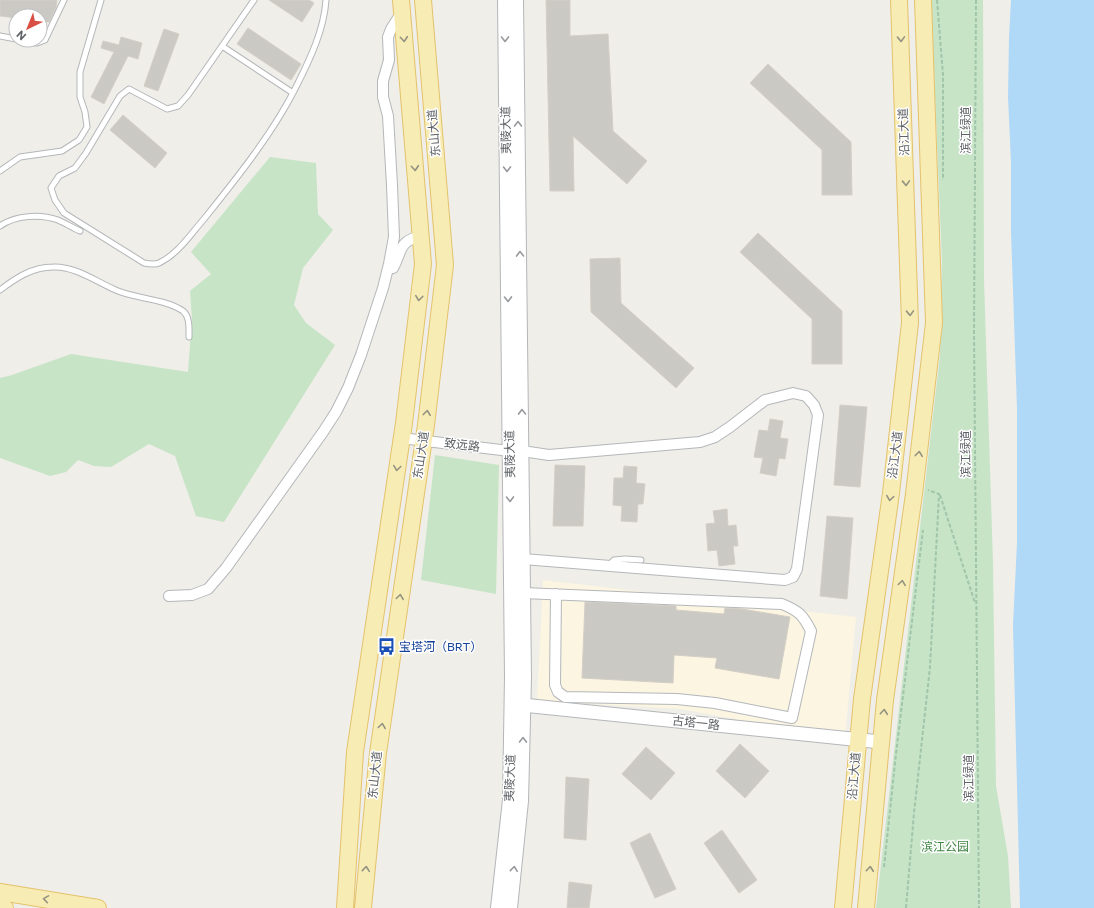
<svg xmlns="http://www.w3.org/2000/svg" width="1094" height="908" font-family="Commissioner,'Noto Sans SC',sans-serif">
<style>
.commercial{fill:#fbf5e1}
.green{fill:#c7e4c7}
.water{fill:#b0d8f7}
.building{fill:#cbc9c4;stroke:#d4cfc6}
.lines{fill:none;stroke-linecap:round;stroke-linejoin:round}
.service-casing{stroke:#b4b7ba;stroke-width:7}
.minor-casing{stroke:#b4b7ba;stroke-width:12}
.tertiary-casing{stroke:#b4b7ba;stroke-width:15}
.secondary-casing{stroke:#b4b6ba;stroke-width:16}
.primary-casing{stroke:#e4c26c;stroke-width:18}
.path{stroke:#a0c5ab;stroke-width:2;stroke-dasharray:4 2;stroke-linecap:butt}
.service{stroke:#fff;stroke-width:5}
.minor{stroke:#fff;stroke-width:10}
.tertiary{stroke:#fff;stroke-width:13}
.secondary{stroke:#fff;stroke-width:14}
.primary{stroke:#f7ecb4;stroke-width:16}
.oneway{stroke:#949281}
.oneway2{stroke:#97999c}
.labels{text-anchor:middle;stroke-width:3;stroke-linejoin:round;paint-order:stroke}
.street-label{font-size:12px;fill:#5f6266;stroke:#fff}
.transit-label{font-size:12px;fill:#164399;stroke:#fff;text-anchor:start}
.park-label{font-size:12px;fill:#3f8542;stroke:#fff}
</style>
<rect width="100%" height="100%" fill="#efeee8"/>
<path class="commercial" d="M543 580 856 617 845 739 680 709 537 701Z"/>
<path class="green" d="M931 0H983L984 280 993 563 996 786 1008 856 1011 908H876L940 355 942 262Z
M270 157 316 163 318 214 333 230 303 268 294 305 306 323 335 345 224 522 196 516 175 456 149 444 111 467 94 466 78 460 66 472 50 476 0 458V378L12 375 71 354 188 372 192 319 190 291 211 274 191 252Z
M435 455 499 465 496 594 421 580Z"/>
<path class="water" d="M1011 0H1094V908H1020L1013 625 1017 543V409L1011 231V162L1008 97 1009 38Z"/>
<path class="building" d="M0 0H57L56 8 49 22 40 21V16H16V18L0 16Z
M269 0H309L314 3 302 22Z
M546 0H570V36L608 34 613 131 647 161 627 184 573 136 574 191H550Z
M248 28 301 64 291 80 237 44Z
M164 29 179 34 158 91 144 86Z
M121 37 142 43 138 59 128 56 104 104 91 97 114 52 101 48 103 41 119 45Z
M768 64 851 142 852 195H822V150L750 83Z
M123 115 167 153 155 168 110 130Z
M758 233 842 311V364H812V319L740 252Z
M620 258 621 303 694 368 676 388 591 312 590 259Z
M840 405 867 407 860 487 834 485Z
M770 419 783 421 780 438 788 439 785 459 779 458 776 476 760 473 763 458 754 457 759 430 768 431Z
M555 465 585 466 583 526H553Z
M624 466 637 467 636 483 645 484 643 504H638L637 522 621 521 622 506 613 505 614 478H623Z
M727 509 728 526 736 525 738 546H733L735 564 719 566 717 550 708 551 706 524 715 523 713 511Z
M827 516 853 518 847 599 820 596Z
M585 602 676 606V610L724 614 725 608 742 609 790 617 779 679 715 668 717 658 674 655 673 683 582 678Z
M740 744 769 771 745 798 716 771Z
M646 747 675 773 651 800 622 774Z
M566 777 589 779 586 840 564 838Z
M722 830 757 880 739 893 704 843Z
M650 833 676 889 655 898 630 843Z
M569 882 592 885 589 908H567Z"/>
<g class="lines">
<defs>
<path id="service" d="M254 0 188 95 178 106 167 109 129 89 120 96 86 153 75 168 59 176 51 188 55 200 64 213 144 263C149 264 155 265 159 263 178 254 190 235 204 219 236 179 274 132 297 85 310 59 324 30 326 0
M0 36 16 39
M20 40 37 43 45 40 64 0
M222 46 293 93
M0 171 20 157 62 151 79 140 87 127 85 112 80 97V72L101 0
M0 226C16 215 40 214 58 220 65 223 73 228 80 231
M0 290C16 278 32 267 53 267 76 266 98 283 118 291 138 299 165 299 183 311 190 317 189 328 189 337
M609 565 614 560 625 559 641 560"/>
<path id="minor" d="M393 268C402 252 398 241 421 236
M401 438 510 451H522L549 455 700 442 715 437 730 427 765 400 793 393 806 396 814 405 818 415 797 569 793 577 785 580 523 559
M523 593 782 604C799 611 803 615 811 631L792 718 715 703 677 699 565 697 558 692 555 685 556 594
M169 596 192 595 208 589 226 568 323 432 336 412 348 388 361 355 383 288 389 264 394 237 392 185 388 116 383 97V81L389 60 388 37 391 29 402 12"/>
<path id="tertiary" d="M513 704 881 742"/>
<path id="secondary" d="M498 908 510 800 512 677 505 0
M510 908 521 801 524 677 516 0"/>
<path id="primary" d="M0 892 98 908
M0 907 5 908
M345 908 355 752 404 423 423 264 401 0
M363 908 378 753 426 425 445 265 423 0
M843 908 862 699 891 493 910 323 899 0
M866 908 885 700 914 494 934 323 923 0"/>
</defs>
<use href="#service" class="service-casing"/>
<use href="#minor" class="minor-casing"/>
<use href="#tertiary" class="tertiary-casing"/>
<use href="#secondary" class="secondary-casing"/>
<use href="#primary" class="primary-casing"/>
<path class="path" d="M937 0 943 75V180
M976 0 974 333 979 908
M940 495 975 603
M884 867 896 754 923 530
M906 908 914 813 930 667 939 494 928 490"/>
<use href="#service" class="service"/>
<use href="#minor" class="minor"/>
<use href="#tertiary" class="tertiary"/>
<use href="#secondary" class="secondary"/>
<use href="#primary" class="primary"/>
</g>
<defs><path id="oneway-chevron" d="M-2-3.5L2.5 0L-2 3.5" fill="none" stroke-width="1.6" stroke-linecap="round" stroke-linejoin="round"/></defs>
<g class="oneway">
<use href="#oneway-chevron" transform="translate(404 39) rotate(85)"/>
<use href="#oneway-chevron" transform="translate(901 39) rotate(88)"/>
<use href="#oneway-chevron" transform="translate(415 168) rotate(85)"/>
<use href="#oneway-chevron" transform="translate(906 183) rotate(88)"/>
<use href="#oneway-chevron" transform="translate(419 298) rotate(97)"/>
<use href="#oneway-chevron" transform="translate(910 313) rotate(88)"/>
<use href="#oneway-chevron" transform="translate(427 413) rotate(-83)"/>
<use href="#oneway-chevron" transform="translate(919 454) rotate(-83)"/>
<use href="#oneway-chevron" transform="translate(397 468) rotate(98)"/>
<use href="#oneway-chevron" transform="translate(890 498) rotate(98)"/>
<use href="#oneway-chevron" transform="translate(902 583) rotate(-82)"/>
<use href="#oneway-chevron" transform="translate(400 597) rotate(-82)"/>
<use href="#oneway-chevron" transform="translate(884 712) rotate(-85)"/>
<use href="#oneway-chevron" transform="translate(382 726) rotate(-82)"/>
<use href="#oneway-chevron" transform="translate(366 869) rotate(-84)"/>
<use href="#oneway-chevron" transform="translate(870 869) rotate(-85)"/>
<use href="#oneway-chevron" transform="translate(46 899) rotate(-171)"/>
</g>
<g class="oneway2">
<use href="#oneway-chevron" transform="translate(505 39) rotate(89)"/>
<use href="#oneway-chevron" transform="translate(518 124) rotate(-91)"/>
<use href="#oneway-chevron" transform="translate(507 169) rotate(89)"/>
<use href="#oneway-chevron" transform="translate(520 254) rotate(-91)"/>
<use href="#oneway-chevron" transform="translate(508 299) rotate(89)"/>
<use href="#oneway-chevron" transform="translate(522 412) rotate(-91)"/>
<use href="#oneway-chevron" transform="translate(510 499) rotate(89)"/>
<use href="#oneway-chevron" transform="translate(523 740) rotate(-89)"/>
<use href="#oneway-chevron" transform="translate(514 869) rotate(-84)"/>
</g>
<defs>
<symbol id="bus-bare" viewBox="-9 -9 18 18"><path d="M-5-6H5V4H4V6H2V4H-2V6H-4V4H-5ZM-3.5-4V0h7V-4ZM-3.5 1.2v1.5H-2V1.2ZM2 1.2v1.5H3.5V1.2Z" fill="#1a4fb4" stroke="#fff" stroke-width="2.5" paint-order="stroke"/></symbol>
</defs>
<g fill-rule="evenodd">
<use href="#bus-bare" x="374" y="634" width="25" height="25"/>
</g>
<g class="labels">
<g class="street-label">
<text transform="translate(506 130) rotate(-91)" y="4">夷陵大道</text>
<text transform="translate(966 130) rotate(-90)" y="4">滨江绿道</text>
<text transform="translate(904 132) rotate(-92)" y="4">沿江大道</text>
<text transform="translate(434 133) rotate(-95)" y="4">东山大道</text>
<text transform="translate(462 445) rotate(7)" y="4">致远路</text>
<text transform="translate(510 454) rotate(-91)" y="4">夷陵大道</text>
<text transform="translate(966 454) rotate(-90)" y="4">滨江绿道</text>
<text transform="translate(421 455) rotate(-82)" y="4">东山大道</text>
<text transform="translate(895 455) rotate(-83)" y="4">沿江大道</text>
<text transform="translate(696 723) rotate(6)" y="4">古塔一路</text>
<text transform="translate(375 775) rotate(-84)" y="4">东山大道</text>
<text transform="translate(854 776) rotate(-85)" y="4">沿江大道</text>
<text transform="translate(510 778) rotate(-88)" y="4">夷陵大道</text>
<text transform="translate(969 778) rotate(-90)" y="4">滨江绿道</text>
</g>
<g class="transit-label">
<text x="399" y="651">宝塔河（BRT）</text>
</g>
<g class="park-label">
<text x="945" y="851">滨江公园</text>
</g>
</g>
<g transform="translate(28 28) rotate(223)"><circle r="19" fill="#ffffff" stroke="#bfc0c2"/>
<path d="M0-3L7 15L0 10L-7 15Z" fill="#d94f44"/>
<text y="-6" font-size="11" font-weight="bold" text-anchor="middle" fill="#5f6266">N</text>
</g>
</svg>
